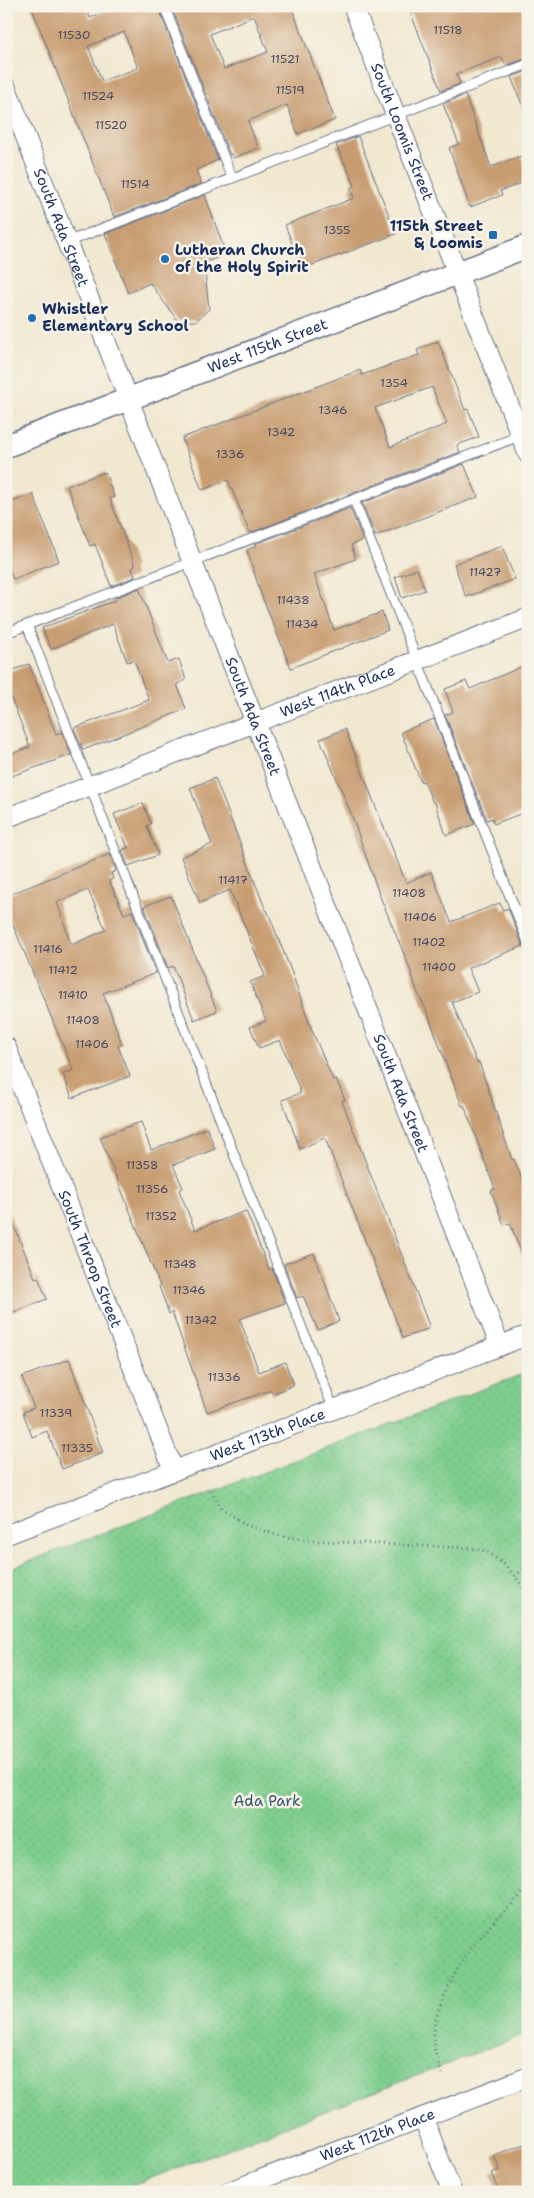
<svg xmlns="http://www.w3.org/2000/svg" width="534" height="2198" font-family="'Shantell Sans',sans-serif">
<style>
.park{fill:url(#park-dots);stroke:#4d7e76}
.building{fill:#c89d72;fill-rule:evenodd}
.lines{fill:none;stroke-linecap:round;stroke-linejoin:round}
.service-casing{stroke:#667086;stroke-width:11}
.minor-casing{stroke:#667086;stroke-width:21}
.tertiary-casing{stroke:#667086;stroke-width:25}
.path{stroke:#667086;stroke-width:3;stroke-dasharray:1 4;stroke-linecap:butt}
.service{stroke:#fff;stroke-width:9}
.minor{stroke:#fff;stroke-width:19}
.tertiary{stroke:#fff;stroke-width:22}
.poi-dot{fill:#1f6fb2;stroke:#f7f3e8;stroke-width:2}
.labels{text-anchor:middle;stroke-width:5;stroke-linejoin:round;paint-order:stroke}
.number-label{font-size:12px;fill:#464a63}
.street-label{font-size:15px;fill:#1b2f5e;stroke:#f7f3e8}
.poi-label{font-size:15px;font-weight:bold;fill:#1b2f5e;stroke:#f7f3e8;text-anchor:start}
.park-label{font-size:15px;fill:#34576a;stroke:#f7f3e8}
</style>
<defs>
<pattern id="park-dots" width="8" height="8" patternUnits="userSpaceOnUse" patternTransform="scale(1.25)"><rect width="8" height="8" fill="#7fce8e"/><path d="M2 2h.1M6 6h.1" fill="none" stroke="#6db17d" stroke-width="1.8" stroke-linecap="round"/></pattern>
</defs>
<rect width="100%" height="100%" fill="#f7f3e8"/>
<filter id="ink" filterUnits="userSpaceOnUse"><feTurbulence type="fractalNoise" baseFrequency=".02" numOctaves="2"/><feDisplacementMap in="SourceGraphic" scale="10" xChannelSelector="R" yChannelSelector="G"/><feConvolveMatrix kernelMatrix="1 2 1 2 8 2 1 2 1" color-interpolation-filters="sRGB"/></filter>
<filter id="wash" filterUnits="userSpaceOnUse"><feTurbulence type="fractalNoise" baseFrequency=".0096" numOctaves="4" result="noise"/><feDisplacementMap in="SourceGraphic" scale="20" xChannelSelector="R" yChannelSelector="G"/><feGaussianBlur stdDeviation="1.12" result="paint"/><feColorMatrix in="noise" values="0 0 0 0 0 0 0 0 0 0 0 0 0 0 0 0 0 1.4 0 .05"/><feComposite in="paint" operator="in"/></filter>
<g filter="url(#wash)">
<rect width="100%" height="100%" fill="#f1e8d0"/>
<path class="park" d="M528 1372V2033L115 2192H6V1570Z"/>
<g id="blocks">
<path class="building" d="M31 6H86L90 18 119 6H158L218 160 196 170 201 184 114 217ZM124 32 138 68 102 81 88 46Z
M171 6H291L335 120 298 134 287 105 248 121 258 148 233 158 232 154 230 155ZM254 16 268 52 224 69 210 34Z
M408 6H525L528 14V58L506 66 502 57 456 74 460 84 441 91Z
M528 71V117H527L511 77Z
M465 95 491 167 521 156 528 173V181L500 191 502 195 470 207 449 148 459 144 443 104Z
M358 136 396 234 302 269 285 225 354 198 350 188 355 186 336 145Z
M205 195 226 254 204 263 209 309 196 321H178L150 283 128 293 105 234Z
M438 341 465 410 468 409 479 437 457 445 460 452 250 533 228 480 202 490 182 438 360 370 362 375 419 355 417 350ZM432 387 447 424 390 447 375 408Z
M464 464 478 497 375 536 362 503Z
M105 472 114 497 110 499 135 566 132 568 135 577 111 586 95 544 90 546 67 486Z
M33 494 59 561 13 579 6 563V504Z
M350 508 363 540 351 545 356 559 314 574 334 630 382 612 388 630 291 668 261 594 247 550 256 546 255 544Z
M502 546 515 579 466 597 454 564Z
M417 569 425 590 402 598 395 577Z
M139 588 168 663 179 659 186 680 177 684 186 709 83 750 74 728 149 700 134 660 127 662 113 624 51 649 42 628 116 600 115 598Z
M29 664 56 734 62 732 71 755 6 778V756L30 747 6 685V673Z
M528 664V811L494 824 492 818 487 820 445 715 453 712 445 689 466 681 470 689Z
M434 719 475 824 446 835 435 803H433L424 781 421 782 401 732Z
M345 729 406 883 431 872 451 922 500 903 503 910 508 908 523 946 468 968 478 992 452 1002 477 1063 479 1062 512 1160 514 1159 528 1194V1265H526L510 1223 504 1225 491 1191 495 1189 464 1105 462 1106 427 1012 417 991 409 966 379 894 351 813 320 739Z
M215 778 266 911 267 910 292 973 311 1028 333 1080 336 1079 345 1100 342 1101 430 1328 403 1338 325 1138 300 1149 282 1100 301 1093 280 1040 259 1048 250 1027 266 1021 250 982 265 976 230 890 200 903 181 857 212 844 190 788Z
M143 803 151 824 147 826 158 855 128 866 122 850 128 848 114 814Z
M110 854 116 871 111 873 113 879 109 880 124 914 132 911 156 973 103 993 122 1044 118 1046 130 1076 72 1098 63 1074 73 1070 11 920 6 922V896ZM88 890 106 930 71 945 57 902Z
M171 896 217 1011 194 1020 173 966 168 968 144 906Z
M141 1122 151 1150 207 1128 215 1149 173 1165 183 1188 179 1190 195 1230 246 1211 269 1270 272 1268 285 1303 240 1319 259 1372 285 1362 294 1385 272 1394 271 1390 207 1412 172 1312 169 1314 159 1286H160L100 1137Z
M7 1208 35 1278 38 1277 47 1299 6 1315Z
M314 1253 339 1321 318 1330 303 1296 297 1298 284 1264Z
M69 1359 103 1453 62 1469 47 1431 32 1437 23 1412 34 1408 22 1377Z
M524 2144 528 2155V2192H499L491 2173 500 2170 494 2155Z"/>
</g>
</g>
<g filter="url(#ink)">
<use href="#blocks" fill-opacity="0" stroke="#667086" stroke-width="1"/>
<g class="lines">
<defs>
<path id="service" d="M164 6 232 178
M67 242 528 64
M354 500 528 942
M27 625 334 1410
M6 633 522 435"/>
<g id="minor">
<path id="s1" d="M353 6 528 454"/>
<path id="s2" d="M6 87 500 1346"/>
<path id="s3" d="M6 818 528 618"/>
<path id="s4" d="M6 1047 174 1471"/>
<path id="s5" d="M6 1535 528 1335"/>
<path d="M423 2117 452 2192"/>
<path id="s6" d="M228 2192 528 2077"/>
</g>
<g id="tertiary">
<path id="s7" d="M6 446 528 246"/>
</g>
</defs>
<use href="#service" class="service-casing"/>
<use href="#minor" class="minor-casing"/>
<use href="#tertiary" class="tertiary-casing"/>
<path class="path" d="M211 1490 220 1507 246 1525 280 1536 317 1541 470 1548 486 1551 505 1565 528 1593
M515 1576 528 1565
M442 2074C439 2063 434 2052 434 2040 433 2025 437 2013 443 2000 460 1953 493 1922 528 1888"/>
<use href="#service" class="service"/>
<use href="#minor" class="minor"/>
<use href="#tertiary" class="tertiary"/>
</g>
</g>
<g class="poi-dot">
<rect x="488" y="230" width="10" height="10" rx="2.5"/>
<circle cx="165" cy="259" r="5"/>
<circle cx="32" cy="318" r="5"/>
</g>
<g class="labels">
<g class="number-label">
<text x="448" y="34">11518</text>
<text x="74" y="39">11530</text>
<text x="285" y="63">11521</text>
<text x="290" y="94">11519</text>
<text x="98" y="100">11524</text>
<text x="111" y="129">11520</text>
<text x="135" y="188">11514</text>
<text x="337" y="234">1355</text>
<text x="394" y="387">1354</text>
<text x="333" y="414">1346</text>
<text x="281" y="436">1342</text>
<text x="230" y="458">1336</text>
<text x="485" y="576">11427</text>
<text x="293" y="604">11438</text>
<text x="302" y="628">11434</text>
<text x="233" y="884">11417</text>
<text x="409" y="897">11408</text>
<text x="420" y="921">11406</text>
<text x="429" y="946">11402</text>
<text x="48" y="953">11416</text>
<text x="439" y="971">11400</text>
<text x="63" y="974">11412</text>
<text x="73" y="999">11410</text>
<text x="83" y="1024">11408</text>
<text x="92" y="1048">11406</text>
<text x="142" y="1169">11358</text>
<text x="152" y="1193">11356</text>
<text x="161" y="1220">11352</text>
<text x="180" y="1268">11348</text>
<text x="189" y="1294">11346</text>
<text x="201" y="1324">11342</text>
<text x="224" y="1381">11336</text>
<text x="56" y="1417">11339</text>
<text x="77" y="1452">11335</text>
</g>
<g class="street-label">
<text dy="5" stroke="none"><textPath href="#s1" startOffset="135">South Loomis Street</textPath></text>
<text dy="5" stroke="none"><textPath href="#s2" startOffset="151">South Ada Street</textPath></text>
<text dy="5" stroke="none"><textPath href="#s7" startOffset="280">West 115th Street</textPath></text>
<text dy="5" stroke="none"><textPath href="#s3" startOffset="355">West 114th Place</textPath></text>
<text dy="5" stroke="none"><textPath href="#s2" startOffset="676">South Ada Street</textPath></text>
<text dy="5" stroke="none"><textPath href="#s2" startOffset="1081">South Ada Street</textPath></text>
<text dy="5" stroke="none"><textPath href="#s4" startOffset="228">South Throop Street</textPath></text>
<text dy="5" stroke="none"><textPath href="#s5" startOffset="280">West 113th Place</textPath></text>
<text dy="5" stroke="none"><textPath href="#s6" startOffset="160">West 112th Place</textPath></text>
</g>
<g class="poi-label">
<text x="483" y="231" text-anchor="end">115th Street<tspan x="483" dy="17">&amp; Loomis</tspan></text>
<text x="175" y="255">Lutheran Church<tspan x="175" dy="17">of the Holy Spirit</tspan></text>
<text x="42" y="314">Whistler<tspan x="42" dy="17">Elementary School</tspan></text>
</g>
<g class="park-label">
<text x="267" y="1806">Ada Park</text>
</g>
</g>
<rect width="534" height="2198" fill="none" stroke="#f7f3e8" stroke-width="25"/>
</svg>
